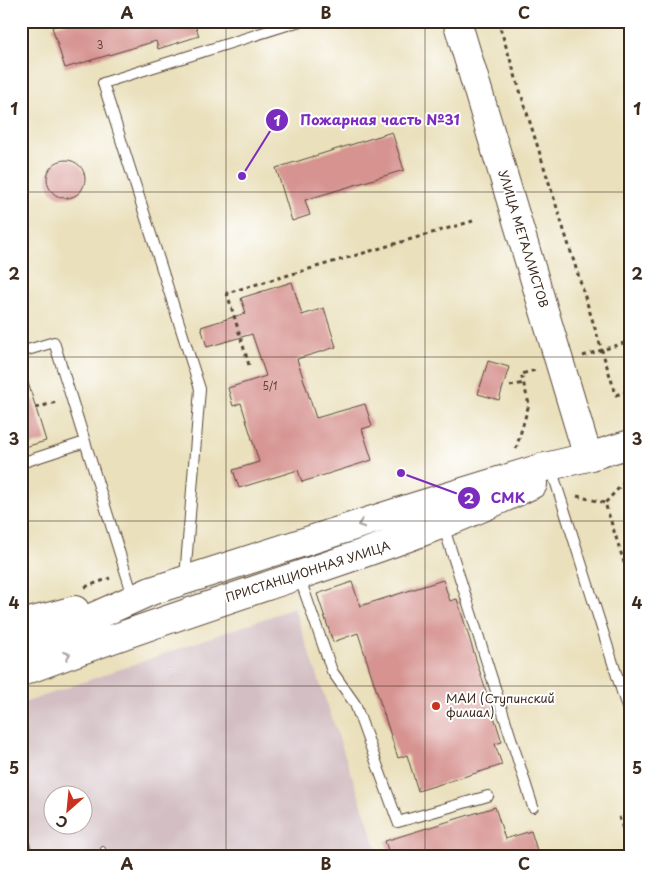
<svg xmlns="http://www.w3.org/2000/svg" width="651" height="878" font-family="'Playpen Sans',sans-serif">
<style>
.industrial{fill:#d2bec3;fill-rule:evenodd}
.forest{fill:#6cb278;stroke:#546e4b}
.building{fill:#d69390}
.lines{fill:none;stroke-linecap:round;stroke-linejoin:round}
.lane-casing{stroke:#554536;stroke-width:12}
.secondary-casing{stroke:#554536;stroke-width:30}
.path{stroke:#554536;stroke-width:3;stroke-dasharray:4 4;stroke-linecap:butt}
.lane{stroke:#fff;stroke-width:10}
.secondary{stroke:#fff;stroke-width:28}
.rail-casing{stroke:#3b2a1e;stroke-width:5.5}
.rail{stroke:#fff;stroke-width:4;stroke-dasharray:11;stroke-linecap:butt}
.oneway{stroke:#a79f9a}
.grid{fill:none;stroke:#3b2a1e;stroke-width:1;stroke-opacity:0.55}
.poi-dot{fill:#c8321e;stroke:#fff;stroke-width:2}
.labels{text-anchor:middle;stroke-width:4;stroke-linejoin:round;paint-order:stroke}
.number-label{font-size:10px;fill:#62443a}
.street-label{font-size:12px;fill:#3b2a1e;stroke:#fff}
.poi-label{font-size:12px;fill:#3b2a1e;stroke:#fff;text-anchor:start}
.leader{fill:none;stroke:#7b2cbf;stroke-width:2}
.callout-dot{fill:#7b2cbf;stroke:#fff;stroke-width:2}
.mark-label{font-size:15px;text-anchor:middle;font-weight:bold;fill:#fff}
.callout-label{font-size:14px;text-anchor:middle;font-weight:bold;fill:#7b2cbf;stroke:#fff;stroke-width:4;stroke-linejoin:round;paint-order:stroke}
.neatline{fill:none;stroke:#3b2a1e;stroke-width:2}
.grid-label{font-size:16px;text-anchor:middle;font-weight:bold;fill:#3b2a1e}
</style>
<rect width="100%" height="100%" fill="#fff"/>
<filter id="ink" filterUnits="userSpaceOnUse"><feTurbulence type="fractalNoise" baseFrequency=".02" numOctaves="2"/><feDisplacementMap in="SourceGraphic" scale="10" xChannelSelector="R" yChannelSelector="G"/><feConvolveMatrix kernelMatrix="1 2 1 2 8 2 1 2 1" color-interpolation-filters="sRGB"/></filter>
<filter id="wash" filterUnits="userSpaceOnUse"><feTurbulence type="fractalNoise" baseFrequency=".0096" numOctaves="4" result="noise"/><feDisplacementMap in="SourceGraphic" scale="20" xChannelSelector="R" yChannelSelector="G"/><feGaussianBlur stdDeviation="1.12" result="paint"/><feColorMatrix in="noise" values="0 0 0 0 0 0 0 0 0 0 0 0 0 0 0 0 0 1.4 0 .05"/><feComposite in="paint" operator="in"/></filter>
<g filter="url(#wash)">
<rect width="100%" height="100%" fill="#eae0bc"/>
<path class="industrial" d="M294 608 380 857H21V704ZM52 796H82V826H52Z"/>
<path class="forest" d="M21 275C25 287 27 303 21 314Z"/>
<g id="blocks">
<path class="building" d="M72 21H194L199 36 158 49 156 41 65 68 52 27Z
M392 132 404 170 305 200 310 215 292 221 276 168Z
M47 179a19 19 0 1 1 38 0a19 19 0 1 1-38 0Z
M292 282 302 315 324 308 336 347 297 359 316 418 365 404 372 426 362 429 372 460 302 482 298 470 239 488 233 470 259 462 241 403 233 406 228 388 266 376 252 334 207 347 201 327 246 313 241 298Z
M488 361 509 367 499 400 478 394Z
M26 376 46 441 21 448V377Z
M443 580 450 601 457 599 502 742 495 744 502 765 418 791 407 755 398 758 358 633 333 642 317 594 352 582 360 606Z
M495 807 505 839 531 831 539 857H390L385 841Z"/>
</g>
</g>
<g filter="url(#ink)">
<use href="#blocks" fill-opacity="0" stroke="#554536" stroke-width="1"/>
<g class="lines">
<defs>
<path id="lane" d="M21 352 54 342 133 596
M21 463 85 442
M553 474 630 717
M443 525 533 807
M299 576 332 671 355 704 398 822 488 796
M185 578 200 389 103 83 300 21
M21 834 28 857"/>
<path id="secondary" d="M457 21 588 457
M21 624 75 610
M21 645 53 635 151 591 407 509 541 468 588 457 630 444
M21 672C102 642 183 614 264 587 356 556 447 527 533 484"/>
</defs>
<use href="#lane" class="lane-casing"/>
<use href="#secondary" class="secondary-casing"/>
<path class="path" d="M498 21 616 395 630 390
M583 356 630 341
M249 365 227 293 473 221
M510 386 524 383
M36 408 56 402
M516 449 529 404 521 374 536 370
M630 476 605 503 630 581
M577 496 605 503
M85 587 110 578
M619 817 630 850"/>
<use href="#lane" class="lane"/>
<use href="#secondary" class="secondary"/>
<defs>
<path id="rail" d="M101 857 103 849 102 857"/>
</defs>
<use href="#rail" class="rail-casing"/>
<use href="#rail" class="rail"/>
</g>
<defs><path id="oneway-chevron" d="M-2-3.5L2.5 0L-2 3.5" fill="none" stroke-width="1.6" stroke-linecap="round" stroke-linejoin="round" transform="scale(1.25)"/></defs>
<g class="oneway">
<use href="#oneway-chevron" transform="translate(361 524) rotate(162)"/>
<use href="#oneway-chevron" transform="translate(67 655) rotate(-20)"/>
</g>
</g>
<path class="grid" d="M226 21V857M425 21V857M21 192H630M21 357H630M21 521H630M21 686H630"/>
<circle class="poi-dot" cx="436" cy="706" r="5"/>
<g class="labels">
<g class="number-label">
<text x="100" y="49">3</text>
<text x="270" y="390">5/1</text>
</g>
<g class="street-label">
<text transform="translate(523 239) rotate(73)" y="4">УЛИЦА МЕТАЛЛИСТОВ</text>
<text transform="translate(308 572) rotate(-18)" y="4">ПРИСТАНЦИОННАЯ УЛИЦА</text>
</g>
<g class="poi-label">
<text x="446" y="703">МАИ (Ступинский<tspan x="446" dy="14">филиал)</tspan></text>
</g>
</g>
<path class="leader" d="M242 176L277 120M401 473L469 498"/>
<g class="callout-dot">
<circle cx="242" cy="176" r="5"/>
<circle cx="401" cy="473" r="5"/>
<circle cx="277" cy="120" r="12"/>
<circle cx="469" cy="498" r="12"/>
</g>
<g class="mark-label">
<text x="277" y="126">1</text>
<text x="469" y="504">2</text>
</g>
<g class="callout-label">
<text x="380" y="125">Пожарная часть №31</text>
<text x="508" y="503">СМК</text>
</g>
<rect width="651" height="878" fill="none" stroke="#fff" stroke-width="55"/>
<g transform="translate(68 810) rotate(207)"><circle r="24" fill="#ffffff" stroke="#b1aaa5"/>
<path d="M0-4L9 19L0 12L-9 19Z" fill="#c8321e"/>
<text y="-8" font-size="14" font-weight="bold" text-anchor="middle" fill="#3b2a1e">С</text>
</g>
<rect x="28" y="28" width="596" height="822" class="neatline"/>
<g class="grid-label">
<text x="127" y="19">A</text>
<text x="326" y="19">B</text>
<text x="524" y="19">C</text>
<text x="14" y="115">1</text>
<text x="637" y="115">1</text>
<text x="14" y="280">2</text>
<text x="637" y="280">2</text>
<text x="14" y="445">3</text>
<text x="637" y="445">3</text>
<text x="14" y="609">4</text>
<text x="637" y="609">4</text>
<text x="14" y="774">5</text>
<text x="637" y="774">5</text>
<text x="127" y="870">A</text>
<text x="326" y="870">B</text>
<text x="524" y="870">C</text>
</g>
</svg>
